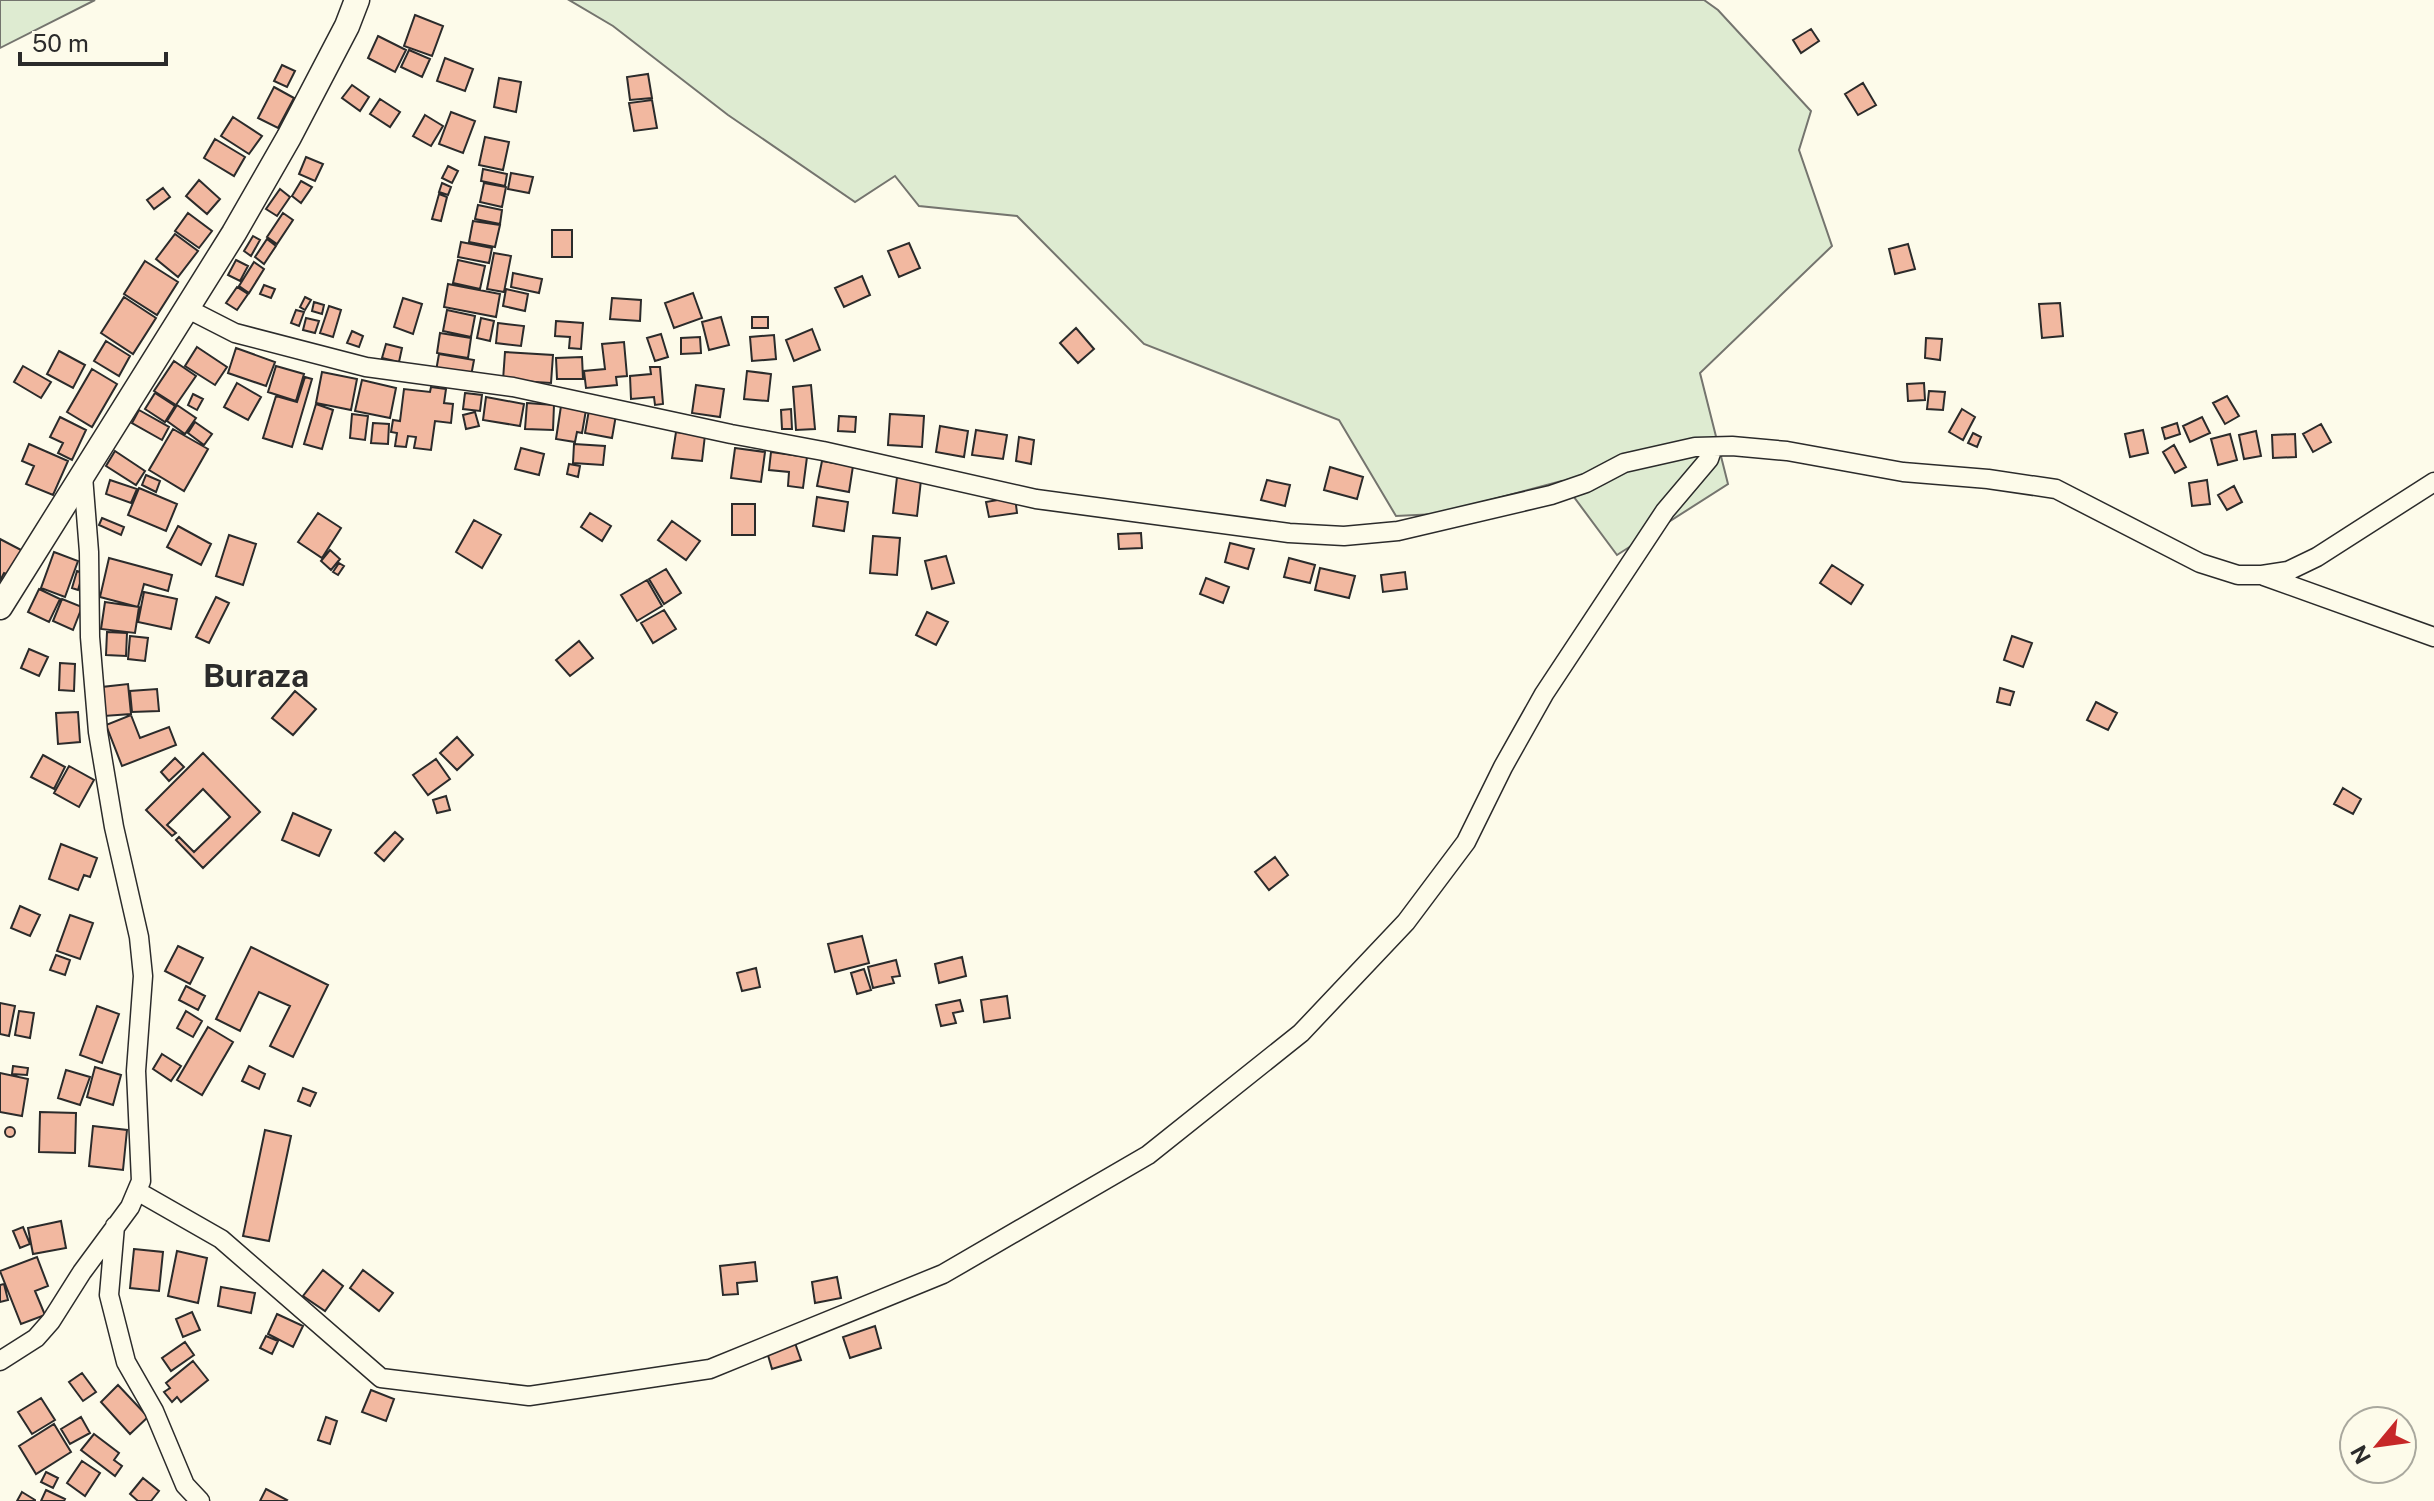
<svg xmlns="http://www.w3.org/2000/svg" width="2434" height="1501" font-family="'Public Sans',sans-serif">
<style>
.green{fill:#deebd1;stroke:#74746e;stroke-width:2}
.building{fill:#f2b8a0;stroke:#2b2b2b;stroke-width:2}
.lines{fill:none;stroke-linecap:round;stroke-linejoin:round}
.minor-casing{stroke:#2b2b2b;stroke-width:21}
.secondary-casing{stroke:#2b2b2b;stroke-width:27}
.minor{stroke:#fdfbea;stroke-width:18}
.secondary{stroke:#fdfbea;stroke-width:24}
.labels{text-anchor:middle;stroke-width:6;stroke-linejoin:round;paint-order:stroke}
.district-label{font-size:32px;font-weight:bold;fill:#2b2b2b;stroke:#fdfbea}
</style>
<rect width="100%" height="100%" fill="#fdfbea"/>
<path class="green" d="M0 0H95L0 48Z
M569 0H1704L1718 10 1811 111 1799 150 1832 246 1700 373 1728 484 1617 555 1562 481 1437 514 1396 516 1339 420 1144 344 1017 216 919 206 895 176 855 202 728 115 613 26Z"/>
<path class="building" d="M415 15 443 26 432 56 404 46Z
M1811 29 1819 41 1801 53 1793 40Z
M378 36 406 50 395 72 368 58Z
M409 50 430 59 422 77 401 67Z
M445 58 473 69 465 91 437 81Z
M282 65 295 71 287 87 274 81Z
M648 74 652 98 630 100 627 77Z
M499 78 521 82 516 112 494 107Z
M1863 83 1876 105 1858 115 1845 94Z
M352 85 369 97 360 111 342 98Z
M274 87 294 98 278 128 258 118Z
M380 99 400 112 390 127 370 114Z
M652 100 657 128 634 131 629 103Z
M451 112 475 121 463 153 439 144Z
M425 115 443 126 431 146 413 136Z
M233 117 262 136 249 154 221 136Z
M485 137 509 142 503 170 479 165Z
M215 139 245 157 234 176 204 158Z
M306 157 323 164 315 181 299 174Z
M448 166 458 171 452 183 442 178Z
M483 169 507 174 505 186 481 181Z
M511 173 533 177 529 193 508 189Z
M199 180 220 199 207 214 186 196Z
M301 181 312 187 301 203 292 196Z
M442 183 451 187 448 195 439 192Z
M484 183 506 187 502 207 480 202Z
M163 188 170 197 154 209 147 200Z
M280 189 290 197 277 216 266 209Z
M439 194 447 197 441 221 432 219Z
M478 205 502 210 500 224 475 219Z
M188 213 212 231 199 248 175 231Z
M283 213 293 220 277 244 267 237Z
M473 221 500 225 495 247 469 242Z
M552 230H572V257H552Z
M175 234 198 251 178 277 156 259Z
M253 236 260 240 251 256 244 251Z
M267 239 276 246 264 264 255 257Z
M461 242 492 248 489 263 458 257Z
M909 243 920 268 899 277 888 251Z
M1908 244 1915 269 1895 274 1889 249Z
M494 253 511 256 504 292 487 289Z
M236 260 248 266 240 281 228 275Z
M458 260 485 266 480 289 453 283Z
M145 261 178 282 157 315 124 294Z
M254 262 264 269 249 293 239 286Z
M513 273 542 279 539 293 511 287Z
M862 276 870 295 844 307 835 288Z
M448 284 500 294 496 317 444 307Z
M264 285 275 289 271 298 260 294Z
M237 287 248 294 237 310 226 303Z
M506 289 528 294 525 311 503 306Z
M693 293 702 318 674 328 665 303Z
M124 297 156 318 133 354 101 333Z
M305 297 311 300 305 310 300 307Z
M403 298 422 304 413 334 394 327Z
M612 298 641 300 640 321 610 319Z
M314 302 324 305 322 314 312 311Z
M2060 303 2063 336 2042 338 2039 304Z
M329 306 341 310 333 337 320 333Z
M296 310 304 312 299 326 291 323Z
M447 310 475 316 471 337 443 331Z
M721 317 729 345 709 350 702 322Z
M752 317H768V328H752Z
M306 318 319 321 315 333 303 330Z
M481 318 494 321 490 341 477 338Z
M556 321 583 323 581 349 569 348 570 337 555 336Z
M498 323 524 326 521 346 496 343Z
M1076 328 1094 349 1078 363 1060 343Z
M812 329 820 350 794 361 786 340Z
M352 331 363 336 359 347 347 343Z
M440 333 471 338 468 358 437 353Z
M661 334 668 357 655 361 647 338Z
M774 335 776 359 752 361 750 337Z
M700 337 701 353 681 354V338Z
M1926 338 1942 339 1940 360 1925 358Z
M106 341 130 356 119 376 94 361Z
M624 342 627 376 616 377 617 385 586 388 584 371 605 369 602 344Z
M386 344 402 348 399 362 382 358Z
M197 347 227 367 215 385 185 366Z
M236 348 275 362 266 386 228 373Z
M59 351 85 365 73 388 47 374Z
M505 352 553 355 551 383 503 380Z
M439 354 474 360 471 376 436 371Z
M582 357 583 379H557L556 358Z
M174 361 196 376 176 405 154 391Z
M23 366 51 382 41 398 14 382Z
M276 366 304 374 296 401 268 392Z
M650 367H660L663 404 655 405 654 397 631 399 630 376 651 374Z
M92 369 117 384 92 427 67 412Z
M747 371 771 374 768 401 744 399Z
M322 372 357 379 351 410 316 403Z
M305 377 312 379 292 447 263 438 276 396 297 402Z
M362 380 396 388 390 418 355 411Z
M237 383 261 397 248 420 224 407Z
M1924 383 1925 400 1908 401 1907 384Z
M696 385 724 389 720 417 692 413Z
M811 385 815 429 796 430 793 387Z
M431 387 446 389 444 403 453 404 451 423 435 421 431 450 414 448 416 437 408 436 406 447 395 446 397 433 391 432 393 420 400 421 404 389 430 392Z
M1929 391 1945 392 1943 410 1927 409Z
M155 393 175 406 165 422 145 409Z
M465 393 482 395 480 411 463 409Z
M193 394 203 399 197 410 188 405Z
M2227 396 2239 416 2225 424 2213 403Z
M486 397 524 404 520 426 483 420Z
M527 403 554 405 553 430 525 429Z
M316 404 333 410 322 449 304 444Z
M177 405 196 418 185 434 167 421Z
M561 406 586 410 582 433 577 432 575 442 556 439Z
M791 409 792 429H782L781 410Z
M1962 409 1975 417 1963 440 1949 432Z
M139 410 169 427 162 440 132 423Z
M589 410 616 415 612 438 585 433Z
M475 412 479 426 466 429 463 415Z
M352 414 368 416 365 440 350 438Z
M890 414 924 416 922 447 888 445Z
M839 416 856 417 855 432 838 431Z
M60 417 86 430 72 460 58 453 63 443 50 437Z
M2202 417 2210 433 2190 442 2183 426Z
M195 422 212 434 204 445 188 433Z
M373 423 389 424 388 444 371 443Z
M2177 423 2180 434 2165 439 2162 428Z
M2321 424 2331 442 2313 452 2303 434Z
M940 426 968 431 964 457 936 452Z
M173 429 208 449 184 491 149 470Z
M976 430 1007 435 1003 459 972 455Z
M2143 430 2148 453 2130 457 2125 434Z
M2256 431 2261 456 2244 459 2239 435Z
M676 432 705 435 702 461 672 458Z
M1973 433 1981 437 1977 447 1968 443Z
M2230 434 2237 460 2218 465 2211 439Z
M2295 434 2296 457 2273 458 2272 435Z
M1019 437 1034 440 1031 464 1016 461Z
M29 444 68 461 53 495 26 484 34 466 22 461Z
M574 444 605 446 603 465 573 463Z
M2174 445 2186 467 2175 473 2163 452Z
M521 448 544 454 539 475 515 469Z
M735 448 765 452 761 482 731 478Z
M115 451 145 471 136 485 106 466Z
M771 452 807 457 803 488 788 486 789 472 769 470Z
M822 461 853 466 849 492 817 486Z
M569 464 580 466 578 477 567 474Z
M1330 467 1363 477 1357 499 1324 490Z
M146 475 160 481 156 492 142 485Z
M897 477 921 480 917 516 893 513Z
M110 480 137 489 131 503 106 494Z
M1267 480 1290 485 1285 506 1261 500Z
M2207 480 2210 504 2192 506 2189 483Z
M2234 486 2242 502 2227 510 2218 495Z
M139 488 177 504 166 531 128 515Z
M817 497 848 502 844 531 813 526Z
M1015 497 1017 513 989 517 986 502Z
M732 504H755V535H732Z
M318 513 341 528 322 558 298 542Z
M590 513 611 526 602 541 581 527Z
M102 518 124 527 121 535 99 525Z
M474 520 501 535 482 568 456 552Z
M672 521 700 541 686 560 658 540Z
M178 526 211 544 201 565 167 547Z
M1141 533 1142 548 1119 549 1118 534Z
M229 535 256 544 243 585 216 576Z
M873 536 900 538 897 575 870 573Z
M0 539 23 551 11 576 4 573 0 581Z
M1230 543 1254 549 1248 569 1225 562Z
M330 550 340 559 331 570 321 561Z
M54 552 78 561 65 597 41 588Z
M946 556 954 583 932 589 925 561Z
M109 558 172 575 168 591 144 584 138 607 100 597Z
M1289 558 1315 565 1310 583 1284 577Z
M339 563 344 566 338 575 333 572Z
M1832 565 1863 585 1851 604 1820 583Z
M1320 568 1355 576 1349 598 1315 590Z
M666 569 681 593 664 604 649 579Z
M77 571 83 573 78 590 72 588Z
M1405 572 1407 589 1383 592 1381 575Z
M1206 578 1229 587 1223 603 1200 594Z
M647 580 662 606 637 621 621 595Z
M39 589 60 599 49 622 28 612Z
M144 592 177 599 171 629 138 622Z
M216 597 229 603 209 643 196 637Z
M62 599 82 607 73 630 53 621Z
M105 602 139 607 135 633 101 629Z
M664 610 676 629 653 643 641 623Z
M927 612 948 622 936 645 916 635Z
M107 632 127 633 126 656 106 655Z
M130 636 148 638 145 661 128 659Z
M2012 636 2032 643 2023 667 2004 660Z
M579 641 593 658 570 676 556 660Z
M29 649 48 657 39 676 21 668Z
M60 663 75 664 74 691 59 690Z
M128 684 131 714 104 716 102 687Z
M2000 688 2014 692 2010 705 1997 702Z
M157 689 159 711 132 712 130 691Z
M295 691 316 709 293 735 272 718Z
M2096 702 2117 713 2108 730 2087 720Z
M78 712 80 742 58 744 56 713Z
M131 715 140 738 169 727 176 745 122 766 106 725Z
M457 737 473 755 457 770 440 753Z
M203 753 260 812 203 868 176 840 179 837 194 852 230 817 203 789 167 825 176 833 172 836 146 810Z
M43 755 65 767 54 789 31 777Z
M175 758 184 767 169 781 161 772Z
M436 759 450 779 428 795 413 775Z
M69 766 94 780 79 807 54 793Z
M2343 788 2361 799 2353 814 2334 804Z
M446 796 450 810 437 813 433 800Z
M293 813 331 830 319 856 282 840Z
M395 832 403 839 384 861 375 853Z
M61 844 97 858 90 877 84 875 78 890 49 879Z
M1275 857 1288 875 1269 890 1255 872Z
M20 906 40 915 30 936 11 928Z
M70 915 93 923 80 959 57 951Z
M862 936 869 963 835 972 828 944Z
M178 946 203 958 190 984 165 971Z
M251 947 328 985 293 1057 270 1046 290 1006 259 992 240 1031 216 1019Z
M56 955 70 960 65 975 50 970Z
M962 957 966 976 939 983 935 964Z
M896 960 900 976 892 977 894 983 873 988 868 967Z
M756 968 760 987 742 991 737 973Z
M864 969 871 990 857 994 851 973Z
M186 986 205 996 198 1010 179 1000Z
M1007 996 1010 1018 984 1022 981 1000Z
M960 1000 963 1011 953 1013 956 1023 941 1026 936 1005Z
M0 1003 15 1006 9 1036 0 1034Z
M97 1006 119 1014 102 1063 80 1055Z
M19 1011 34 1013 30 1038 15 1035Z
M186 1011 202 1021 193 1037 177 1028Z
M208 1027 233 1042 202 1095 177 1080Z
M162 1054 181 1066 171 1081 153 1069Z
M13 1066 28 1068 27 1075 12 1074Z
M249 1066 265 1074 259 1089 242 1081Z
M95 1067 121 1075 113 1105 87 1097Z
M66 1070 90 1077 80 1105 58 1098Z
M0 1073 28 1079 22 1116 0 1112Z
M303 1088 316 1093 310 1106 298 1101Z
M40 1112 76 1113 75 1153 39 1152Z
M93 1126 127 1130 123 1170 89 1166Z
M5 1132a5 5 0 1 1 10 0a5 5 0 1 1-10 0Z
M265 1130 291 1136 269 1241 243 1236Z
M61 1221 66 1248 33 1254 28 1228Z
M23 1227 30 1244 20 1248 13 1231Z
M134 1249 163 1252 159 1291 130 1288Z
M177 1251 207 1258 198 1303 168 1296Z
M37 1257 48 1286 35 1291 45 1315 21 1324 0 1271Z
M755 1262 757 1281 737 1283 738 1294 723 1295 720 1266Z
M323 1270 343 1286 325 1311 303 1296Z
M363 1270 393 1293 379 1311 350 1288Z
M837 1277 841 1298 815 1303 812 1282Z
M4 1284 8 1300 0 1302V1285Z
M221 1287 255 1293 251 1313 218 1306Z
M192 1312 200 1330 183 1337 176 1319Z
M277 1314 303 1326 293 1347 268 1334Z
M875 1326 881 1348 850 1358 843 1337Z
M266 1336 278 1341 272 1354 260 1348Z
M185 1342 194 1355 171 1371 162 1358Z
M795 1343 801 1360 772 1369 767 1352Z
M193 1361 208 1380 181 1402 177 1397 172 1402 164 1392 170 1388 166 1383Z
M82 1373 96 1392 83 1401 69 1382Z
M118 1385 148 1417 130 1434 101 1402Z
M371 1390 394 1399 386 1421 362 1412Z
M41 1398 55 1420 32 1434 18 1412Z
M81 1417 90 1433 70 1444 61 1429Z
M326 1417 337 1421 330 1444 318 1440Z
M54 1424 71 1452 36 1474 19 1446Z
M94 1434 119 1453 114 1460 122 1466 115 1476 81 1450Z
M82 1461 100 1473 85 1496 67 1483Z
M46 1472 58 1478 53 1488 41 1482Z
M143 1478 159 1491 151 1501H138L130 1494Z
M266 1489 287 1500 286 1501H260Z
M46 1490 65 1499 64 1501H41Z
M22 1492 35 1500V1501H17Z"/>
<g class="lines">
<defs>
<path id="minor" d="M186 308 235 333 366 367 513 387 731 434 823 451 1036 499 1289 533 1344 536 1398 531 1551 495 1586 483 1624 463 1695 447 1732 446 1787 451 1903 472 1988 479 2056 489 2200 563 2238 575H2262L2288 571 2317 557 2434 482
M2264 576 2434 637
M137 1191 221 1239 381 1378 529 1396 710 1369 943 1274 1148 1155 1301 1033 1406 922 1466 842 1503 767 1544 694 1665 511 1709 459 1713 447
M115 1226 109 1295 126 1362 154 1411 185 1485 200 1501
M0 1361 36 1338 51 1321 82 1272 130 1207 141 1181 136 1071 143 976 139 937 114 827 98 732 90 637 89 552 83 476"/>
<path id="secondary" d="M0 607 234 233 289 137 347 26 357 0"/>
</defs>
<use href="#minor" class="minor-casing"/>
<use href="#secondary" class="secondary-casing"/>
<use href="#minor" class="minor"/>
<use href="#secondary" class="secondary"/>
</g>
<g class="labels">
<g class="district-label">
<text x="256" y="687">Buraza</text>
</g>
</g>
<g transform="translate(2378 1445) rotate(241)"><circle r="38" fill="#fdfbea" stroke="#a9a89e" stroke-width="2"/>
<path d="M0-6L14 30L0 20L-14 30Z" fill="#c62828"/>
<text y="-12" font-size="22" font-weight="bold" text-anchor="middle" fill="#2b2b2b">N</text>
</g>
<path d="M20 52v12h146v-12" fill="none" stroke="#2b2b2b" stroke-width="4"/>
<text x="32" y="52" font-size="24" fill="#2b2b2b" stroke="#fdfbea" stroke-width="6" paint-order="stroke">50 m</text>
</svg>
